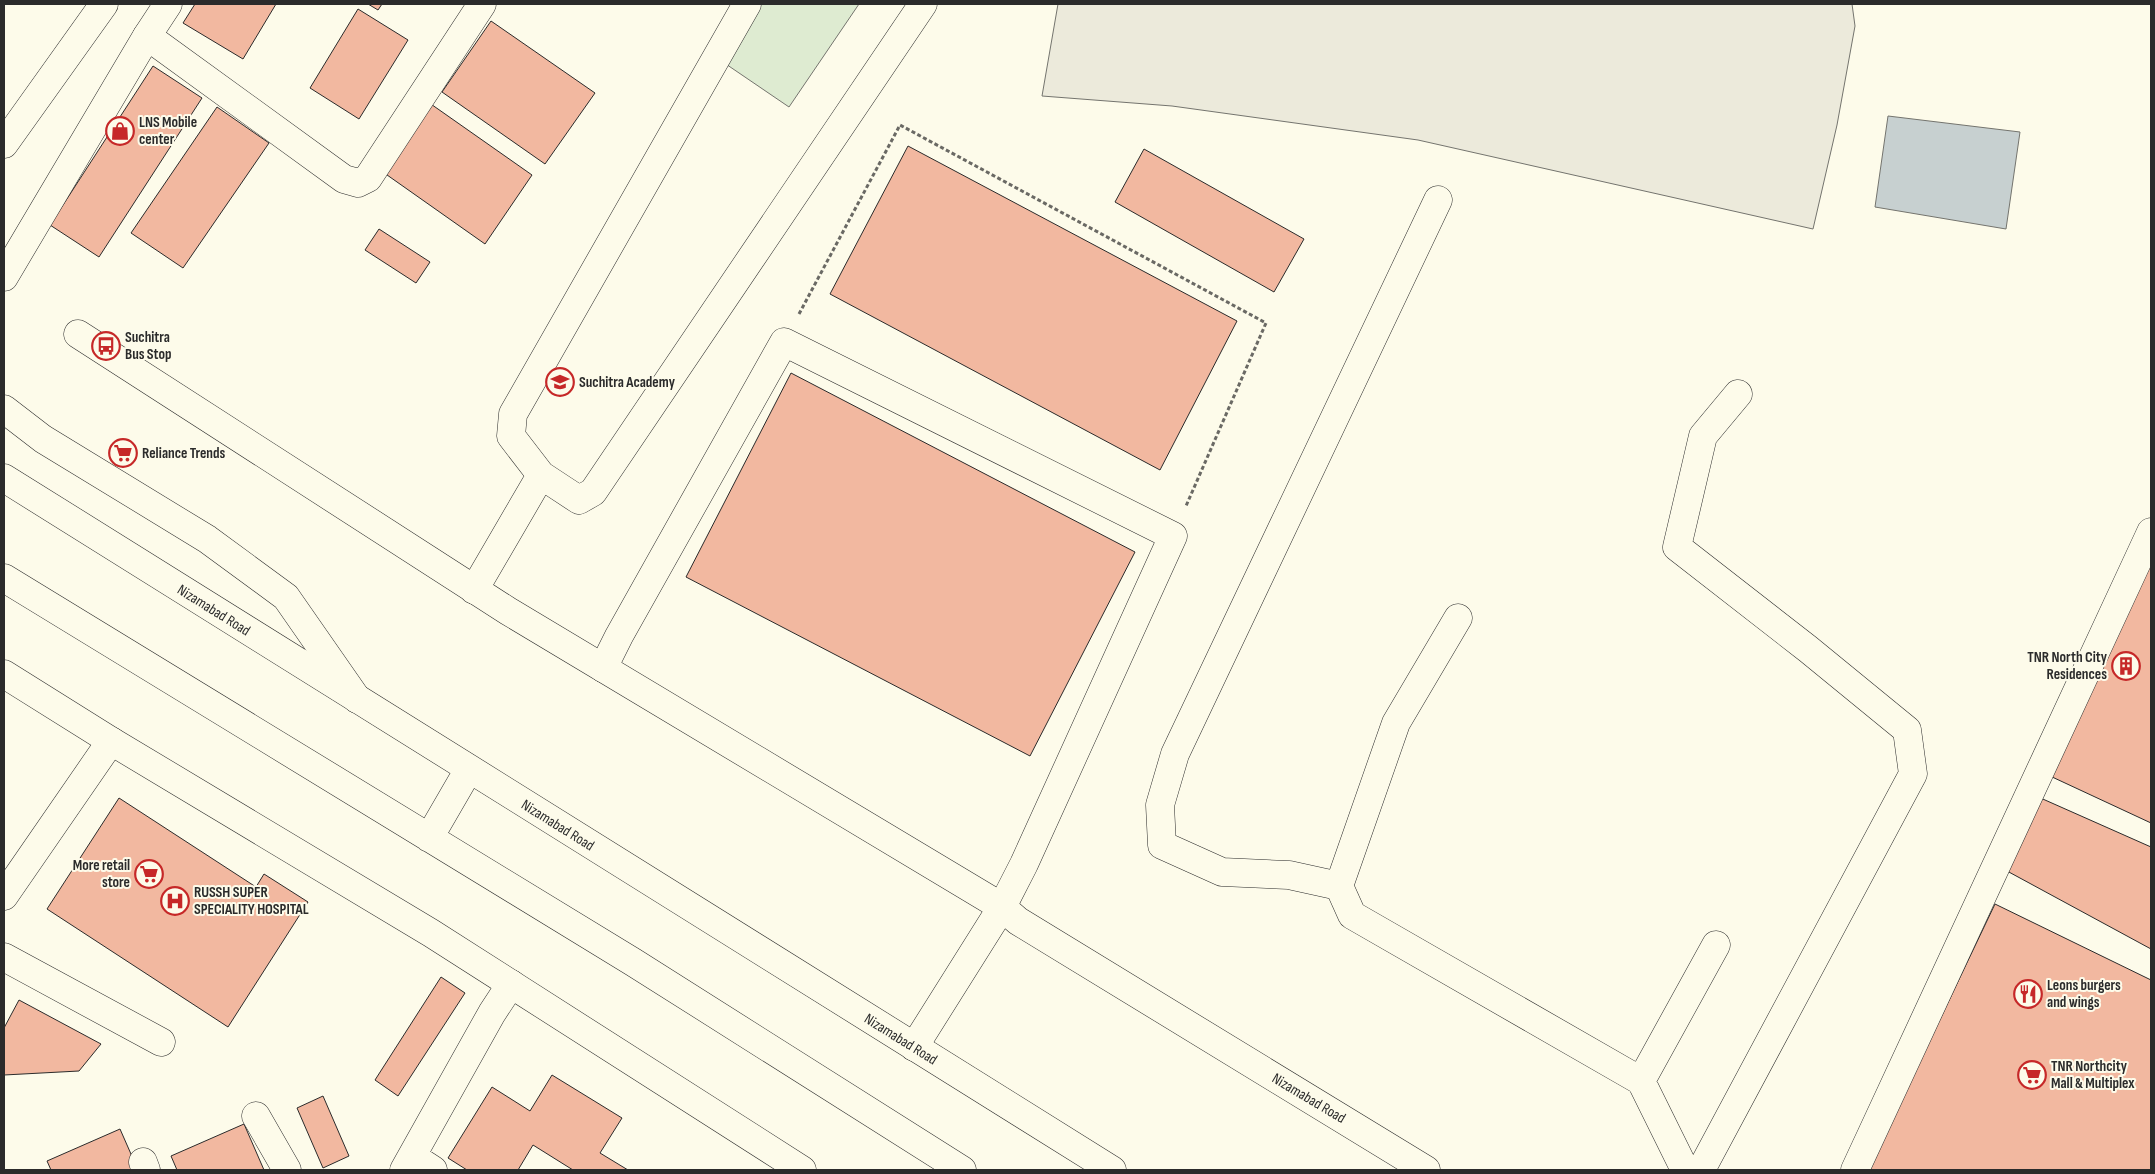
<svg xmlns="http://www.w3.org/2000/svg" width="2155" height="1174" font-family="'Sofia Sans Condensed',sans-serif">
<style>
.green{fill:#deebd1;stroke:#74746e}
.parking{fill:#eceadb;stroke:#74746e}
.water{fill:#c7d0d0;stroke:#74746e}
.building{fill:#f2b8a0;stroke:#2b2b2b}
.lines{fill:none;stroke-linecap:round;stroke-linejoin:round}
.minor-casing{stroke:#2b2b2b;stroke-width:29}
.major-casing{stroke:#2b2b2b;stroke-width:29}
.highway-casing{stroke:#2b2b2b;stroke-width:29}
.path{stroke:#6a6964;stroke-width:3;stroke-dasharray:4 2.5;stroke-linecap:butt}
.minor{stroke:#fdfbea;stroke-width:28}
.major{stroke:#fdfbea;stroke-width:28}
.highway{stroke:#fdfbea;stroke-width:28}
.labels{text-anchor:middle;stroke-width:4;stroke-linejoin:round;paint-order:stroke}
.poi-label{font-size:15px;font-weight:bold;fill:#2b2b2b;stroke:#fdfbea;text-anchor:start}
.street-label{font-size:15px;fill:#2b2b2b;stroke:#fdfbea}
</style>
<rect width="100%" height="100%" fill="#fdfbea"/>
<path class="green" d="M754 4H859L789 107 717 58Z"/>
<path class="parking" d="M1058 4H1852L1855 26 1837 125 1813 229 1418 140 1172 106 1042 96Z"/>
<path class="water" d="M1888 116 2020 132 2006 229 1875 207Z"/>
<path class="building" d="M195 4H276L243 59 183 23Z
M368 4H382L378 10Z
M358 9 408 40 359 119 310 88Z
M491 21 595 93 545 164 442 92Z
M153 66 202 98 99 257 50 225Z
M428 102 532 175 485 244 380 170Z
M217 107 269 143 183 268 131 233Z
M908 146 1237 321 1160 470 830 294Z
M1144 149 1304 239 1274 292 1115 202Z
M379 229 430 262 416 283 365 250Z
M791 373 1135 552 1030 756 686 577Z
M2151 556V823L2050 776Z
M2036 796 2151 847V949L2007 871Z
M119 798 256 887 264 874 308 902 228 1027 47 909Z
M1995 904 2151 980V1170H1868Z
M441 977 465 993 398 1096 375 1080Z
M19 1000 101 1044 79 1071 4 1075V1028Z
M552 1075 622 1118 600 1153 628 1170H573L533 1145 518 1170H467L448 1158 492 1087 530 1111Z
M323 1096 349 1156 323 1168 297 1108Z
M244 1124 264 1170H177L171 1156Z
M120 1129 138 1170H51L47 1161Z"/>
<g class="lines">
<defs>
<path id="minor" d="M747 4 513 414 511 436 541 475 579 500 593 492 923 4
M147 36 344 179 358 183 368 178 482 4
M474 590 541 475
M1458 618 1396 723 1339 886 1352 915 1641 1081 1685 1170
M603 668 619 636 784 342 1173 536 1024 864 1002 907 914 1047
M1339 886 1289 875 1222 872 1162 845 1160 805 1175 754 1438 200
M4 896 111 741
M4 957 161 1042
M1641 1081 1716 945
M256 1116 287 1170
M413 1157 433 1170
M143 1162 146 1170
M404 1170 492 1013 511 984
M1701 1170 1913 774 1907 730 1808 649 1677 547 1703 436 1738 394
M1855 1170 2151 532"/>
<path id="major" d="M4 144 104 4
M4 277 147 36 168 4
M78 334 508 611 1002 907 1018 921 1426 1170
M4 409 43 439 207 539 286 597 357 699
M4 674 111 741 431 933 802 1170"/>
<path id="highway" d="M4 478 1112 1170
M4 578 633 962 962 1170
M429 838 469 769"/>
</defs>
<use href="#minor" class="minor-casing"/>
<use href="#major" class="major-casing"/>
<use href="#highway" class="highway-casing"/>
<path class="path" d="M799 314 900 125 1266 323 1186 506"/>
<use href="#minor" class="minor"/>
<use href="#major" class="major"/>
<use href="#highway" class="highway"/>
</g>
<defs>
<symbol id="shop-ring" viewBox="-11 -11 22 22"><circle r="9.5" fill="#fdfbea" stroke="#c62828" stroke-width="1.5"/><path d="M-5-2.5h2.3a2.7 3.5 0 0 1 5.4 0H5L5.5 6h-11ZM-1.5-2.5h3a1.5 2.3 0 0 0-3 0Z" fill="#c62828"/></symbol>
<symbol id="bus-ring" viewBox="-11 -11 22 22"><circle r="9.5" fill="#fdfbea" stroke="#c62828" stroke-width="1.5"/><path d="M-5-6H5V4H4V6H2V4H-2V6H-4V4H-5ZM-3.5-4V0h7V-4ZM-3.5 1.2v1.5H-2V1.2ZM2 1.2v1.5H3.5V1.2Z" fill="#c62828"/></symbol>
<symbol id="school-ring" viewBox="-11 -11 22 22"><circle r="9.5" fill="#fdfbea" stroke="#c62828" stroke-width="1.5"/><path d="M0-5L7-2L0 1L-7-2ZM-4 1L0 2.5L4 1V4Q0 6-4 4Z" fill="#c62828"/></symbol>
<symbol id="supermarket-ring" viewBox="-11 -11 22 22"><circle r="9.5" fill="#fdfbea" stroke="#c62828" stroke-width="1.5"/><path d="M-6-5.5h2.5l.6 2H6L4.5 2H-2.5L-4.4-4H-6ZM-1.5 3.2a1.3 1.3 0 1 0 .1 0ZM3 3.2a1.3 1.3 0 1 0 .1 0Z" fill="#c62828"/></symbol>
<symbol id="building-ring" viewBox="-11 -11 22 22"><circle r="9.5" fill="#fdfbea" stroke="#c62828" stroke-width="1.5"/><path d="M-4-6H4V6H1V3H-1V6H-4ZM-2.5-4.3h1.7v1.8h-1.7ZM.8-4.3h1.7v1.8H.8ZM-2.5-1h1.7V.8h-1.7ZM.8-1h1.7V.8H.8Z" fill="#c62828"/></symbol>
<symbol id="hospital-ring" viewBox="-11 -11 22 22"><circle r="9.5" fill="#fdfbea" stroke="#c62828" stroke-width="1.5"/><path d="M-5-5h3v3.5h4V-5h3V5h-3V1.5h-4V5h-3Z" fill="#c62828"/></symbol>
<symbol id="restaurant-ring" viewBox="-11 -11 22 22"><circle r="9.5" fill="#fdfbea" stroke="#c62828" stroke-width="1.5"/><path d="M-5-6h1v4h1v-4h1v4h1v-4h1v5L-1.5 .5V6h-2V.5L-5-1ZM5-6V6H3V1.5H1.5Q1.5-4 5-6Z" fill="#c62828"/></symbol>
</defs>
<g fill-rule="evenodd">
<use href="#shop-ring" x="104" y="115" width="32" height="32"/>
<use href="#bus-ring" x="90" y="330" width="32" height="32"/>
<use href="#school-ring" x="544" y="366" width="32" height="32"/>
<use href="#supermarket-ring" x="107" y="437" width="32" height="32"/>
<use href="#building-ring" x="2110" y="650" width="32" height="32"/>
<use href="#supermarket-ring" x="133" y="858" width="32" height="32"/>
<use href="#hospital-ring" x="159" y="885" width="32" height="32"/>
<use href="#restaurant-ring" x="2012" y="978" width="32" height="32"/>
<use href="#supermarket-ring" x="2016" y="1059" width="32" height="32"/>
</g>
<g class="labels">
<g class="poi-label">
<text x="139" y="127">LNS Mobile<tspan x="139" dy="17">center</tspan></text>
<text x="125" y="342">Suchitra<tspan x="125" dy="17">Bus Stop</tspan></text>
<text x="579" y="387">Suchitra Academy</text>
<text x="142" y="458">Reliance Trends</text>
<text x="2107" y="662" text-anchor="end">TNR North City<tspan x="2107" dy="17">Residences</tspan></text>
<text x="130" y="870" text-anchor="end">More retail<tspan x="130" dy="17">store</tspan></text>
<text x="194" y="897">RUSSH SUPER<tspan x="194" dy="17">SPECIALITY HOSPITAL</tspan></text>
<text x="2047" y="990">Leons burgers<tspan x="2047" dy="17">and wings</tspan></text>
<text x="2051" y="1071">TNR Northcity<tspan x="2051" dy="17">Mall &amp; Multiplex</tspan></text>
</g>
<g class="street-label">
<text transform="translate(214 610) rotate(32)" y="5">Nizamabad Road</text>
<text transform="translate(558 825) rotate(32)" y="5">Nizamabad Road</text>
<text transform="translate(901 1039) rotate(32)" y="5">Nizamabad Road</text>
<text transform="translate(1309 1098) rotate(31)" y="5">Nizamabad Road</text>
</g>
</g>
<rect width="2155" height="1174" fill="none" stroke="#2b2b2b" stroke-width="10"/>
</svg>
